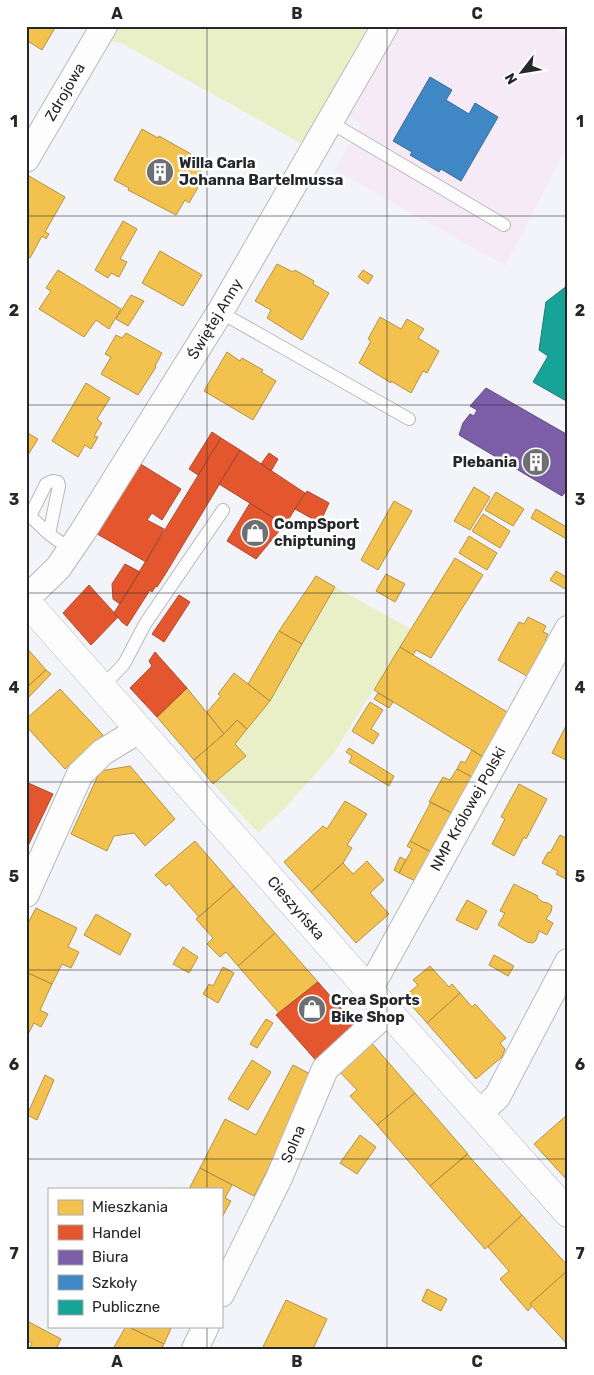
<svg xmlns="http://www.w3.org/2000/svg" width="594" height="1375" font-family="Rubik,sans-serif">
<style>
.education{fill:#f5eaf5}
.green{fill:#e9f0c7}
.homes{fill:#f2c14e;stroke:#b59344}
.shops{fill:#e4572e;stroke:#ab492d}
.offices{fill:#7b5ea7;stroke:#624e82}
.schools{fill:#3f88c5;stroke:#386b97}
.public{fill:#17a398;stroke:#1c7e77}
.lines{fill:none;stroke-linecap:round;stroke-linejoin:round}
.service-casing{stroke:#b8b9bc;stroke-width:14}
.minor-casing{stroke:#b8b9bc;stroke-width:28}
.tertiary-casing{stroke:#b8b9bc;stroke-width:29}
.service{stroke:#fdfdfe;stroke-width:12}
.minor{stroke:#fdfdfe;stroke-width:26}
.tertiary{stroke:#fdfdfe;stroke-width:28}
.grid{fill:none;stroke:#26272b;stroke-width:1;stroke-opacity:0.55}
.labels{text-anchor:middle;stroke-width:5;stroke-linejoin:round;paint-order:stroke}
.street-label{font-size:15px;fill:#26272b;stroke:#fff}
.poi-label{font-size:15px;font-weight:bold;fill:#26272b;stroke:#fff;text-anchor:start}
.neatline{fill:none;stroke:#26272b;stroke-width:2}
.grid-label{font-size:16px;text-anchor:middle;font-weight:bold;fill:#26272b}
</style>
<rect width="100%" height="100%" fill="#f3f4fa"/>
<path class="education" d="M397 26H550L568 36V145L505 266 335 170 361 124 347 115Z"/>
<path class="green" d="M117 26H368L302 144 123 44 109 40Z
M335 587 411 629 334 753 287 806 258 833 213 784 246 756 235 744 270 701Z"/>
<path class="homes" d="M26 26H56L42 50 26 40Z
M142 129 158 138 159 136 191 154 190 156 205 164 196 179 201 182 189 203 185 200 176 215 128 190 129 188 114 180Z
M29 176 65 197 45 232 49 234 46 239 42 236 30 258 26 256V181Z
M123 221 137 229 120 259 127 262 119 277 111 273 108 278 95 270Z
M160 251 202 275 183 306 142 283Z
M277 264 293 272 295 270 314 281 313 284 329 293 302 340 267 318 271 310 255 301Z
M58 270 121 309 109 329 96 320 84 337 39 309 51 291 46 288Z
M363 270 373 276 368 284 358 277Z
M131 295 144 301 128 326 116 319Z
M380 317 401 329 407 319 424 329 418 338 439 351 427 373 423 371 411 393 391 381V383L359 363 371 341 368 339Z
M126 333 162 353 155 366 156 367 138 395 101 374 111 357 105 354 116 335 122 338Z
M227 352 240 361 242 358 263 370 261 372 276 381 253 420 204 391Z
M86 383 110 398 97 419 102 423 94 436 98 437 91 449 85 445 78 457 52 441Z
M26 432 38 439 26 458Z
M474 487 490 497 470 530 454 521Z
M496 492 524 509 513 526 485 510Z
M394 501 412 511 378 570 361 560Z
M536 509 568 528V540L531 518Z
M483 514 510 531 500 548 472 531Z
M469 536 497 553 487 570 459 553Z
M455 558 483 575 431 658 416 650 413 655 400 647Z
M556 571 568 578V585L565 589 550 580Z
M386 574 405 584 395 602 376 591Z
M316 576 335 587 302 644 279 631Z
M528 617 546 626 543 632 548 634 545 640 546 641 527 676 498 660 519 622 524 624Z
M279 631 302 644 270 701 248 684Z
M26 647 46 670 26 688Z
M400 647 507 712 483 757 374 690Z
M46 670 51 674 26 700V688Z
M234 673 270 701 247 729 237 720 224 734 207 712 221 696 218 694Z
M187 688 224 734 194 760 157 717Z
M60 689 103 735 65 769 26 726V719Z
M378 693 393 702 389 708 374 699Z
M370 702 383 710 371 729 379 734 373 744 352 731Z
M237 720 247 729 235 744 246 756 213 784 194 760 224 734Z
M568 722V761L552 753Z
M349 748 394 776 389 786 349 762 352 756 346 752Z
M472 750 483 757 472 777 457 769 461 761 465 763Z
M130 766 175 819 145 846 134 833 114 836 107 851 71 834 100 771Z
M457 769 472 777 452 813 429 802 443 777 450 780Z
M519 784 547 799 526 839 524 837 514 856 492 844 505 819 501 817Z
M345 801 367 814 347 845 352 848 343 863 311 892 284 862 323 826 327 829Z
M431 802 452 813 431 852 410 841Z
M560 835 568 839V880L556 874 558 871 542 863 548 852 550 853Z
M195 841 234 886 199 917 169 883 166 886 155 875Z
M410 841 431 852 415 881 399 873 412 849 407 846Z
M400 857 406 860 399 873 394 870Z
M367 861 384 880 370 893 389 914 356 943 311 892 343 863 353 874Z
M514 884 538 896 537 898 543 902 548 903 552 906 551 912 546 919 553 923 547 935 539 931 536 940 533 943 527 942 498 925 505 913 500 911Z
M234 886 275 933 238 966 226 952 220 957 207 944 213 938 196 919Z
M467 900 487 911 477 930 456 920Z
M36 908 77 928 68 947 79 952 71 968 62 964 52 984 26 972V927Z
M96 914 131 934 120 955 84 935Z
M275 933 318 982 279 1013 238 966Z
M183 947 198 957 189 973 173 964Z
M494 955 514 966 508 976 489 965Z
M430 966 449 987 452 984 460 993 427 1023 404 997 418 985 413 980Z
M223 967 234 973 218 1003 203 994 209 984 213 986Z
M26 972 52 984 40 1010 48 1014 41 1027 34 1023 26 1038Z
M460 993 472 1007 475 1004 506 1038 500 1043 505 1049 502 1057 476 1079 427 1023Z
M266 1019 273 1023 257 1048 250 1044Z
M369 1040 415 1093 377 1125 350 1096 357 1090 337 1069Z
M252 1060 271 1072 248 1110 228 1099Z
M293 1065 316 1077 254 1196 200 1168 225 1119 256 1135Z
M45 1075 54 1080 37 1120 27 1115Z
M415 1093 468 1154 430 1186 377 1125Z
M568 1114V1181L534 1144Z
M360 1135 376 1147 357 1174 340 1163Z
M467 1154 522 1215 485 1249 430 1186Z
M200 1168 232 1185 225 1198 231 1201 221 1219V1189H189Z
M522 1215 568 1266V1270L530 1304 532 1306 528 1311 500 1279 509 1271 488 1247Z
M568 1270V1345L530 1304Z
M427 1289 447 1299 441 1311 422 1301Z
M286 1300 327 1319 313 1349H262Z
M29 1322 61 1339 56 1349H29L32 1343 26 1340V1328Z
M126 1326 164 1344 161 1349H113Z
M127 1326H172L164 1344Z"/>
<path class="shops" d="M212 432 221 438 198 475 189 469Z
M221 438 240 450 166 573 157 587 156 586 152 592 150 590 127 626 122 622 114 613Z
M240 450 305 493 285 525 219 484Z
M269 453 278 459 271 471 261 464Z
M134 460 181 489 162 520 152 513 147 520 164 529 146 562 92 531Z
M307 491 329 503 320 523 295 509Z
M250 503 284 525 256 559 227 541Z
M125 564 140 572 120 604 113 599 112 584Z
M89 585 118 617 91 645 63 613Z
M179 595 190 602 164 642 152 634Z
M155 652 187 688 157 717 130 688 152 666 149 661Z
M26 782 53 794 26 850Z
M318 982 359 1029 320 1065 276 1015Z"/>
<path class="offices" d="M486 388 568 435V489L562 496 459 435 463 423 470 414 474 416 477 410 470 406Z"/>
<path class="schools" d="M430 77 452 90 446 100 469 114 475 103 498 117 461 181 441 169 439 172 410 155 412 152 393 141Z"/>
<path class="public" d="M568 285V402L533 382 548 356 539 350 546 302Z"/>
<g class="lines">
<defs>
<path id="service" d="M330 122 504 225
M220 312 409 419
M49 534 59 486 58 482 52 481 46 484 30 516 49 534 71 550
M102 687 124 664 145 624 223 510"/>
<path id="minor" d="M26 159 104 26
M26 599 58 568 82 533 220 312 385 26
M26 894 80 774 103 752 139 730
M369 990 568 629
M479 1113 497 1097 568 962
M221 1294 279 1178 325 1069 388 1011
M195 1349 206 1326"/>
<path id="tertiary" d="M26 601 369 990 568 1213"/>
</defs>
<use href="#service" class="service-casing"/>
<use href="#minor" class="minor-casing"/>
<use href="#tertiary" class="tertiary-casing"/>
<use href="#service" class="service"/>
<use href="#minor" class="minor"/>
<use href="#tertiary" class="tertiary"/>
</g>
<path class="grid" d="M207 26V1189M387 26V1349M26 216H568M26 405H568M26 593H568M26 782H568M26 970H568M26 1159H568M207 1326V1349"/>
<defs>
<symbol id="building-disc" viewBox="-11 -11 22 22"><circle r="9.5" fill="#6e6f73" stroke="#fff"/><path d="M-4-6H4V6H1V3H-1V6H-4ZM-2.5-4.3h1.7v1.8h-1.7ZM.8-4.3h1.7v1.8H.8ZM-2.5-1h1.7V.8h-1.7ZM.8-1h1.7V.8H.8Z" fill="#fff"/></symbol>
<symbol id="shop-disc" viewBox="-11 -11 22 22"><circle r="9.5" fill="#6e6f73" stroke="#fff"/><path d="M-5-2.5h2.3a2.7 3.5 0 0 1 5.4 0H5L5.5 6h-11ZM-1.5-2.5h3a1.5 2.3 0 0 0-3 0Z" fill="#fff"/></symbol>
</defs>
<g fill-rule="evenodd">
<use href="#building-disc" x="144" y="156" width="32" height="32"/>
<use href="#building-disc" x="520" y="446" width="32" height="32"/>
<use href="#shop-disc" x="239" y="517" width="32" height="32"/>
<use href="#shop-disc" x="296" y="993" width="32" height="32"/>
</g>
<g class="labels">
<g class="street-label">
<text transform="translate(65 92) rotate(-60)" y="5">Zdrojowa</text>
<text transform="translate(215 319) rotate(-59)" y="5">Świętej Anny</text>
<text transform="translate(468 809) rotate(-61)" y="5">NMP Królowej Polski</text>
<text transform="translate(296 908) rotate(49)" y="5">Cieszyńska</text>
<text transform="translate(293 1144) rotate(-67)" y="5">Solna</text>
</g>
<g class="poi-label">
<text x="179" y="168">Willa Carla<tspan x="179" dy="17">Johanna Bartelmussa</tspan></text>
<text x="517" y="467" text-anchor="end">Plebania</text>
<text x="274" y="529">CompSport<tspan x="274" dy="17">chiptuning</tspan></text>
<text x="331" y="1005">Crea Sports<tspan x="331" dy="17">Bike Shop</tspan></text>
</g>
</g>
<rect width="594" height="1375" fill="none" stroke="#ffffff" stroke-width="55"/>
<rect x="48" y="1188" width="175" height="140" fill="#ffffff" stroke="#a8a9aa"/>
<rect x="58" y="1200" width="25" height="15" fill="#f2c14e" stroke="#a8a9aa"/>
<text x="92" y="1212" font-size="15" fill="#26272b">Mieszkania</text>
<rect x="58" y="1225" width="25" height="15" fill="#e4572e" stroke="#a8a9aa"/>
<text x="92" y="1238" font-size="15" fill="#26272b">Handel</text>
<rect x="58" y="1250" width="25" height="15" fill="#7b5ea7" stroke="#a8a9aa"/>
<text x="92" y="1262" font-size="15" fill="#26272b">Biura</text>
<rect x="58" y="1275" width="25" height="15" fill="#3f88c5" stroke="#a8a9aa"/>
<text x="92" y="1288" font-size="15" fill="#26272b">Szkoły</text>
<rect x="58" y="1300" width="25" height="15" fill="#17a398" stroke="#a8a9aa"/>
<text x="92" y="1312" font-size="15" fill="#26272b">Publiczne</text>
<g transform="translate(522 72) rotate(239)" stroke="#ffffff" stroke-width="4" paint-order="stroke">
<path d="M0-4L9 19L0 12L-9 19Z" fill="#26272b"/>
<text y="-8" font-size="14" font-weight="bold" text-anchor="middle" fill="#26272b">N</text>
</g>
<rect x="28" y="28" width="538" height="1320" class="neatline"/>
<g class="grid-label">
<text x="117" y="19">A</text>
<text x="297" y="19">B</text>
<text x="477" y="19">C</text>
<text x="14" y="127">1</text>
<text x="580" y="127">1</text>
<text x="14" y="316">2</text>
<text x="580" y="316">2</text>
<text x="14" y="505">3</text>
<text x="580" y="505">3</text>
<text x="14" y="693">4</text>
<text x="580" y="693">4</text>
<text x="14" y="882">5</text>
<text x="580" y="882">5</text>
<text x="14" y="1070">6</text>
<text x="580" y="1070">6</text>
<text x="14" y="1259">7</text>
<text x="580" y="1259">7</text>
<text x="117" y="1367">A</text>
<text x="297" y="1367">B</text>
<text x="477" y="1367">C</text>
</g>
</svg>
